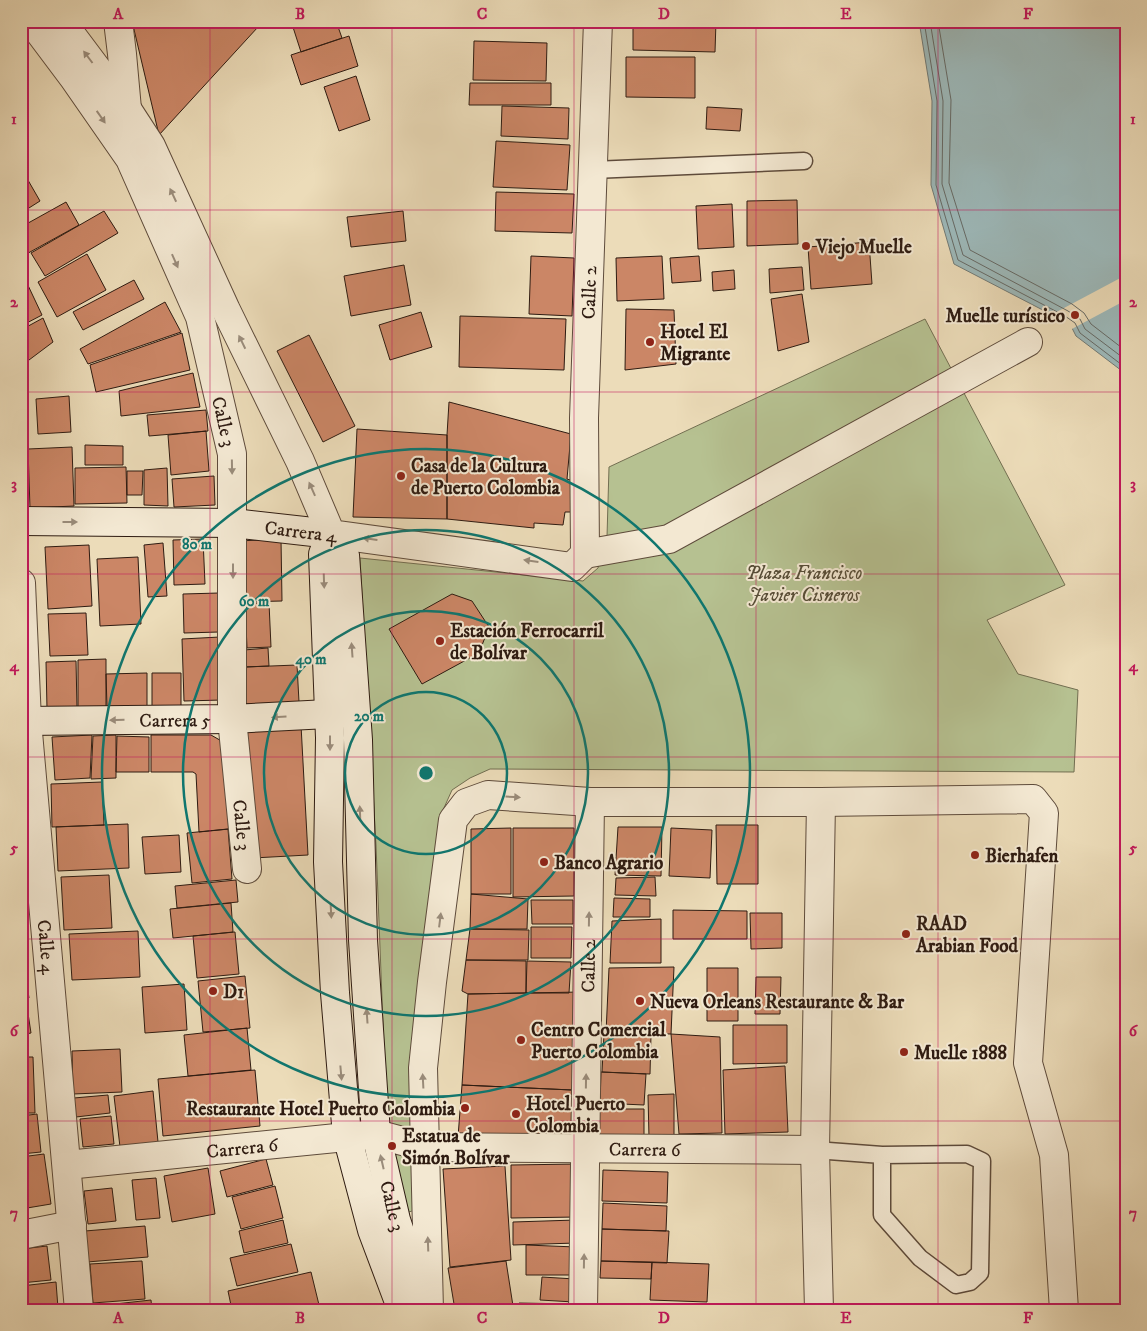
<svg xmlns="http://www.w3.org/2000/svg" width="1147" height="1331" font-family="'IM FELL DW Pica',serif">
<style>
.green{fill:#b6c191;stroke:#726e51}
.water{fill:#9db9ba;stroke:#717a76}
.pier{fill:#ecdcb9}
.lines{fill:none;stroke-linecap:round;stroke-linejoin:round}
.shore{stroke:#666a66;stroke-width:1}
.building{fill:#cb8666;stroke:#2e1b11}
.lane-casing{stroke:#5e4b3b;stroke-width:19}
.street-casing{stroke:#5e4b3b;stroke-width:30}
.secondary-casing{stroke:#2e1b11;stroke-width:30}
.lane{stroke:#f3e8d2;stroke-width:16}
.street{stroke:#f3e8d2;stroke-width:28}
.secondary{stroke:#f3e8d2;stroke-width:28}
.oneway{fill:#9a8c7b}
.grid{fill:none;stroke:#c2185b;stroke-width:1;stroke-opacity:0.55}
.ring{fill:none;stroke:#0f766e;stroke-width:2.5}
.poi-dot{fill:#8f2418;stroke:#f3e8d2;stroke-width:2}
.labels{text-anchor:middle;stroke-width:4;stroke-linejoin:round;paint-order:stroke}
.poi-label{font-size:19px;font-weight:bold;fill:#2e1b11;stroke:#f3e8d2;text-anchor:start}
.street-label{font-size:19px;fill:#2e1b11;stroke:#f3e8d2}
.park-label{font-size:19px;font-style:italic;fill:#574d37;stroke:#f3e8d2}
.centre{fill:#0f766e;stroke:#f3e8d2;stroke-width:2.5}
.ring-label{font-size:15px;text-anchor:middle;font-weight:bold;fill:#0f766e;stroke:#f3e8d2;stroke-width:4;stroke-linejoin:round;paint-order:stroke}
.neatline{fill:none;stroke:#c2185b;stroke-width:2}
.grid-label{font-size:16px;text-anchor:middle;font-weight:bold;fill:#c2185b}
</style>
<rect width="100%" height="100%" fill="#ecdcb9"/>
<filter id="stains"><feTurbulence type="fractalNoise" baseFrequency=".004" numOctaves="4"/><feColorMatrix values="0 0 0 0 .2 0 0 0 0 .09 0 0 0 0 .02 0 0 0 .5 -.17"/></filter>
<radialGradient id="worn" r=".72"><stop offset=".6" stop-color="#630" stop-opacity="0"/><stop offset="1" stop-color="#630" stop-opacity=".3"/></radialGradient>
<path class="green" d="M925 319 1065 585 987 620 1018 674 1078 690 1074 772 490 769 470 778 452 790 439 819 414 1053 416 1209C409 1213 406 1213 399 1209L386 1101 376 845 360 558 583 581 598 568 607 537 609 467Z"/>
<path class="water" d="M919 21H1126V374L1076 336 1071 326 1062 320 954 264 931 185 932 101Z"/>
<path class="pier" d="M1126 275V300L1070 330 1061 322 1049 316Z"/>
<g class="lines">
<path class="shore" d="M924 21 937 101 936 185 958 260 1065 316 1075 323 1080 333 1126 368
M930 21 943 101 942 184 963 255 1068 311 1080 319 1085 329 1126 360
M938 21 951 100 949 183 970 250 1072 304 1084 313 1091 324 1126 351"/>
</g>
<path class="building" d="M132 21H256L258 27 159 135Z
M291 21H336L342 38 301 52Z
M437 21H536V26L437 25Z
M633 21H716L715 52 633 50Z
M349 36 358 66 301 85 291 55Z
M474 41 547 43 546 81 473 80Z
M626 57H695V98L626 97Z
M356 76 370 120 339 131 324 87Z
M470 83H551V105H469Z
M502 106 569 108 568 139 501 136Z
M707 107 742 109 740 131 706 129Z
M496 141 570 145 567 190 493 187Z
M21 168 40 201 21 213Z
M496 192 574 194 572 233 495 231Z
M797 200 798 244 747 246V201Z
M66 202 79 225 21 257V227Z
M732 204 734 247 698 249 696 206Z
M104 211 118 233 45 276 31 253Z
M403 211 406 241 351 247 347 217Z
M869 242 872 284 811 289 808 247Z
M87 254 106 290 57 317 38 282Z
M531 256 574 258 572 316 529 314Z
M662 256 664 299 617 301 616 258Z
M699 256 701 281 672 283 670 258Z
M404 265 411 305 351 316 344 276Z
M802 267 804 290 770 293 769 269Z
M734 270 735 289 713 291 712 272Z
M25 279 42 315 21 326V281Z
M134 280 144 299 83 330 73 312Z
M802 294 809 342 778 351 771 299Z
M165 302 181 332 88 364 80 349Z
M626 309 674 310 676 364 625 370Z
M421 312 432 347 390 360 379 325Z
M460 316 566 319 564 370 459 367Z
M43 318 53 342 21 366V330Z
M182 333 190 370 96 392 90 365Z
M309 335 355 426 323 442 277 351Z
M193 373 200 407 121 416 119 391Z
M69 396 71 432 38 434 36 399Z
M449 402 571 434 567 479 576 482 574 512H565L563 525 534 523V528L447 519V435Z
M206 410 208 431 149 436 147 415Z
M357 429 447 435V519L353 517Z
M206 431 209 471 171 475 168 435Z
M85 445 123 446V465H85Z
M72 447 74 506 30 508 28 449Z
M126 467 127 503 75 504V468Z
M167 468 168 506 144 505V470Z
M127 471H143L142 495H127Z
M214 476 215 505 174 507 172 479Z
M203 539 205 584 174 585 173 540Z
M281 539 282 601 239 602 238 541Z
M163 543 167 596 148 597 144 545Z
M89 545 92 606 48 609 45 547Z
M138 557 141 624 100 626 97 559Z
M219 593V632L184 633 183 594Z
M452 594 472 601 489 627 479 653 422 684 389 629Z
M245 603H269L271 647 247 648Z
M86 613 88 655 50 656 48 614Z
M220 637 222 700 184 701 182 639Z
M268 648 269 666 245 667 244 650Z
M106 659V707L78 708V660Z
M76 661 77 708 47 709 46 662Z
M297 665 299 702 246 704 245 667Z
M147 673V706L107 707 106 674Z
M152 673H181V706H152Z
M301 725 308 855 253 858 247 729Z
M92 735 90 778 55 780 52 737Z
M116 735V778L91 779 93 736Z
M151 735H211L225 743 229 829 199 832 196 774 193 772H151Z
M117 736 149 737V772H116Z
M102 782 104 825 52 827 51 784Z
M128 824 129 868 58 871 56 827Z
M716 825H758V884H717Z
M618 827H662L661 876 615 875Z
M511 828V894H471V829Z
M513 828H574V896L513 897Z
M671 828 712 830 710 878 669 876Z
M228 829 232 879 192 883 187 833Z
M179 835 181 872 145 874 142 837Z
M109 875 112 928 64 930 61 877Z
M655 877 656 896 615 895 616 878Z
M236 880 238 902 177 908 175 886Z
M471 894 528 899 527 929H470Z
M614 898 650 899V917H613Z
M531 900H573V924H532Z
M231 903 233 932 173 938 170 909Z
M673 910 747 911V939H673Z
M750 913H782V948L751 949Z
M661 919V963H610L612 921Z
M531 927H572L571 958H531Z
M470 929 529 930 528 960H466Z
M138 931 140 977 72 980 69 934Z
M235 932 239 974 197 978 193 936Z
M466 960 526 961V993L468 994 462 991Z
M527 961 571 962 569 993H526Z
M21 965H24L29 998 21 999Z
M674 967 671 1034 606 1033 609 968Z
M707 968H738V1021H707Z
M245 976 250 1028 203 1032 198 981Z
M756 977H781L780 1014H755Z
M184 984 187 1030 145 1033 142 987Z
M581 992 572 1090 462 1085 468 994Z
M21 1000H26L31 1033 21 1035Z
M733 1025H787V1063L733 1064Z
M247 1028 251 1070 188 1076 184 1035Z
M604 1034 651 1035 650 1074 602 1072Z
M671 1034 720 1037 722 1133 679 1134Z
M120 1049 122 1092 73 1094 72 1051Z
M21 1057H33L35 1113H21Z
M785 1066 788 1132 725 1134 723 1070Z
M255 1070 260 1126 163 1136 158 1079Z
M601 1072 646 1074 644 1105 600 1103Z
M462 1085 572 1090 571 1138 458 1137Z
M153 1091 158 1142 120 1147 114 1096Z
M674 1094V1137L649 1138 648 1095Z
M108 1095 110 1113 76 1117 74 1098Z
M599 1109H644V1140L598 1139Z
M37 1114 41 1152 21 1154V1116Z
M111 1116 114 1144 83 1147 80 1119Z
M44 1154 51 1204 21 1209V1157Z
M266 1159 273 1185 227 1197 220 1171Z
M577 1164V1217L511 1218V1165Z
M505 1166 511 1260 450 1267 443 1169Z
M208 1168 215 1214 172 1222 164 1176Z
M603 1170 668 1172 667 1203 602 1201Z
M156 1178 160 1218 136 1220 132 1180Z
M275 1186 283 1218 241 1229 232 1197Z
M112 1188 116 1221 88 1224 84 1191Z
M603 1203 667 1206 666 1231 602 1229Z
M283 1220 288 1243 244 1253 239 1231Z
M576 1220V1243L513 1245V1222Z
M145 1226 148 1257 87 1262 85 1231Z
M602 1229 669 1231 667 1263 601 1261Z
M291 1244 298 1272 237 1286 230 1258Z
M526 1245 576 1247 575 1275H526Z
M47 1246 51 1280 21 1283V1249Z
M142 1261 145 1299 93 1303 90 1264Z
M506 1261 513 1306 489 1310H455L448 1268Z
M601 1261 652 1262 651 1279 600 1278Z
M652 1262 709 1264 707 1302 650 1300Z
M311 1272 320 1309 232 1310 228 1291Z
M542 1277 575 1279 574 1302 540 1300Z
M56 1282 58 1308 21 1310V1286Z
M151 1300 152 1310H97V1306Z
M519 1303 573 1304V1310H519Z"/>
<g class="lines">
<defs>
<path id="lane" d="M593 170 804 161
M815 1150 882 1155 967 1154 982 1161 980 1273 970 1282 956 1285 920 1258 882 1215V1155"/>
<g id="street">
<path id="s1" d="M31 21 73 77 130 159 200 317 232 454V719L247 869"/>
<path id="s2" d="M61 21 127 109 151 146 226 310 300 461 331 534 572 567 585 554 584 418 598 21"/>
<path d="M118 21 122 54 127 109"/>
<path d="M585 554 669 539 1028 342"/>
<path id="s3" d="M21 583 27 721 79 1310"/>
<path id="s4" d="M67 1165 376 1134 425 1147 815 1150"/>
<path d="M21 1235 72 1225"/>
<path d="M429 1310 423 1068 432 982 453 820 466 803 488 795 590 802H821L1033 799 1044 813 1028 1063 1054 1155 1064 1310"/>
<path id="s5" d="M583 1310 590 802"/>
<path d="M819 1310 815 1150 821 802"/>
</g>
<g id="secondary">
<path d="M21 521 233 523 331 534"/>
<path id="s6" d="M331 534 345 555 358 740 363 940 376 1134 396 1220 426 1310"/>
<path d="M331 534 323 554 330 738 328 862 335 993 347 1136 372 1230 402 1310"/>
<path id="s7" d="M21 721 232 719 328 714"/>
</g>
</defs>
<use href="#lane" class="lane-casing"/>
<use href="#street" class="street-casing"/>
<use href="#secondary" class="secondary-casing"/>
<use href="#lane" class="lane"/>
<use href="#street" class="street"/>
<use href="#secondary" class="secondary"/>
</g>
<defs><path id="oneway-solid" d="M-6-.8H1V-3.2L6.5 0L1 3.2V.8H-6Z" transform="scale(1.25)"/></defs>
<g class="oneway">
<use href="#oneway-solid" transform="translate(88 57) rotate(-127)"/>
<use href="#oneway-solid" transform="translate(101 117) rotate(55)"/>
<use href="#oneway-solid" transform="translate(173 195) rotate(-115)"/>
<use href="#oneway-solid" transform="translate(175 261) rotate(66)"/>
<use href="#oneway-solid" transform="translate(242 342) rotate(-116)"/>
<use href="#oneway-solid" transform="translate(232 467) rotate(89)"/>
<use href="#oneway-solid" transform="translate(312 489) rotate(-114)"/>
<use href="#oneway-solid" transform="translate(70 522)"/>
<use href="#oneway-solid" transform="translate(370 539) rotate(-172)"/>
<use href="#oneway-solid" transform="translate(531 561) rotate(-172)"/>
<use href="#oneway-solid" transform="translate(233 571) rotate(90)"/>
<use href="#oneway-solid" transform="translate(324 581) rotate(88)"/>
<use href="#oneway-solid" transform="translate(352 650) rotate(-94)"/>
<use href="#oneway-solid" transform="translate(279 717) rotate(177)"/>
<use href="#oneway-solid" transform="translate(117 720) rotate(179)"/>
<use href="#oneway-solid" transform="translate(330 743) rotate(90)"/>
<use href="#oneway-solid" transform="translate(513 797) rotate(4)"/>
<use href="#oneway-solid" transform="translate(360 813) rotate(-92)"/>
<use href="#oneway-solid" transform="translate(331 911) rotate(87)"/>
<use href="#oneway-solid" transform="translate(589 919) rotate(-89)"/>
<use href="#oneway-solid" transform="translate(440 920) rotate(-83)"/>
<use href="#oneway-solid" transform="translate(367 1016) rotate(-94)"/>
<use href="#oneway-solid" transform="translate(341 1073) rotate(85)"/>
<use href="#oneway-solid" transform="translate(423 1081) rotate(-93)"/>
<use href="#oneway-solid" transform="translate(586 1081) rotate(-89)"/>
<use href="#oneway-solid" transform="translate(382 1162) rotate(-103)"/>
<use href="#oneway-solid" transform="translate(428 1244) rotate(-92)"/>
<use href="#oneway-solid" transform="translate(584 1261) rotate(-89)"/>
</g>
<path class="grid" d="M210 21V1310M392 21V1310M574 21V1310M756 21V1310M938 21V1310M21 210H1126M21 392H1126M21 574H1126M21 757H1126M21 939H1126M21 1121H1126"/>
<g class="ring">
<circle cx="426" cy="773" r="81"/>
<circle cx="426" cy="773" r="162"/>
<circle cx="426" cy="773" r="243"/>
<circle cx="426" cy="773" r="324"/>
</g>
<g class="poi-dot">
<circle cx="806" cy="246" r="5"/>
<circle cx="1075" cy="315" r="5"/>
<circle cx="650" cy="342" r="5"/>
<circle cx="401" cy="476" r="5"/>
<circle cx="440" cy="641" r="5"/>
<circle cx="975" cy="855" r="5"/>
<circle cx="544" cy="862" r="5"/>
<circle cx="906" cy="934" r="5"/>
<circle cx="213" cy="991" r="5"/>
<circle cx="640" cy="1001" r="5"/>
<circle cx="521" cy="1040" r="5"/>
<circle cx="904" cy="1052" r="5"/>
<circle cx="465" cy="1108" r="5"/>
<circle cx="516" cy="1114" r="5"/>
<circle cx="392" cy="1146" r="5"/>
</g>
<g class="labels">
<g class="poi-label">
<text x="816" y="253">Viejo Muelle</text>
<text x="1065" y="322" text-anchor="end">Muelle turístico</text>
<text x="660" y="338">Hotel El<tspan x="660" dy="22">Migrante</tspan></text>
<text x="411" y="472">Casa de la Cultura<tspan x="411" dy="22">de Puerto Colombia</tspan></text>
<text x="450" y="637">Estación Ferrocarril<tspan x="450" dy="22">de Bolívar</tspan></text>
<text x="985" y="862">Bierhafen</text>
<text x="554" y="869">Banco Agrario</text>
<text x="916" y="930">RAAD<tspan x="916" dy="22">Arabian Food</tspan></text>
<text x="223" y="998">D1</text>
<text x="650" y="1008">Nueva Orleans Restaurante &amp; Bar</text>
<text x="531" y="1036">Centro Comercial<tspan x="531" dy="22">Puerto Colombia</tspan></text>
<text x="914" y="1059">Muelle 1888</text>
<text x="526" y="1110">Hotel Puerto<tspan x="526" dy="22">Colombia</tspan></text>
<text x="455" y="1115" text-anchor="end">Restaurante Hotel Puerto Colombia</text>
<text x="402" y="1142">Estatua de<tspan x="402" dy="22">Simón Bolívar</tspan></text>
</g>
<g class="street-label">
<text dy="7" stroke="none"><textPath href="#s2" startOffset="1105">Calle 2</textPath></text>
<text dy="7" stroke="none"><textPath href="#s1" startOffset="450">Calle 3</textPath></text>
<text transform="translate(301 531) rotate(7)" y="7">Carrera 4</text>
<text dy="7" stroke="none"><textPath href="#s7" startOffset="154">Carrera 5</textPath></text>
<text dy="7" stroke="none"><textPath href="#s1" startOffset="855">Calle 3</textPath></text>
<text dy="7" stroke="none"><textPath href="#s3" startOffset="365">Calle 4</textPath></text>
<text dy="7" stroke="none"><textPath href="#s5" startOffset="344">Calle 2</textPath></text>
<text dy="7" stroke="none"><textPath href="#s4" startOffset="176">Carrera 6</textPath></text>
<text dy="7" stroke="none"><textPath href="#s4" startOffset="581">Carrera 6</textPath></text>
<text dy="7" stroke="none"><textPath href="#s6" startOffset="679">Calle 3</textPath></text>
</g>
<g class="park-label">
<text x="804" y="579">Plaza Francisco<tspan x="804" dy="22">Javier Cisneros</tspan></text>
</g>
</g>
<circle cx="426" cy="773" r="8" class="centre"/>
<g class="ring-label">
<text x="197" y="549">80 m</text>
<text x="254" y="606">60 m</text>
<text x="311" y="664">40 m</text>
<text x="369" y="721">20 m</text>
</g>
<rect width="1147" height="1331" fill="none" stroke="#ecdcb9" stroke-width="55"/>
<rect x="28" y="28" width="1092" height="1276" class="neatline"/>
<g class="grid-label">
<text x="118" y="19">A</text>
<text x="300" y="19">B</text>
<text x="482" y="19">C</text>
<text x="664" y="19">D</text>
<text x="846" y="19">E</text>
<text x="1028" y="19">F</text>
<text x="14" y="124">1</text>
<text x="1133" y="124">1</text>
<text x="14" y="307">2</text>
<text x="1133" y="307">2</text>
<text x="14" y="489">3</text>
<text x="1133" y="489">3</text>
<text x="14" y="671">4</text>
<text x="1133" y="671">4</text>
<text x="14" y="853">5</text>
<text x="1133" y="853">5</text>
<text x="14" y="1036">6</text>
<text x="1133" y="1036">6</text>
<text x="14" y="1218">7</text>
<text x="1133" y="1218">7</text>
<text x="118" y="1323">A</text>
<text x="300" y="1323">B</text>
<text x="482" y="1323">C</text>
<text x="664" y="1323">D</text>
<text x="846" y="1323">E</text>
<text x="1028" y="1323">F</text>
</g>
<rect width="100%" height="100%" filter="url(#stains)"/>
<rect width="100%" height="100%" fill="url(#worn)"/>
</svg>
